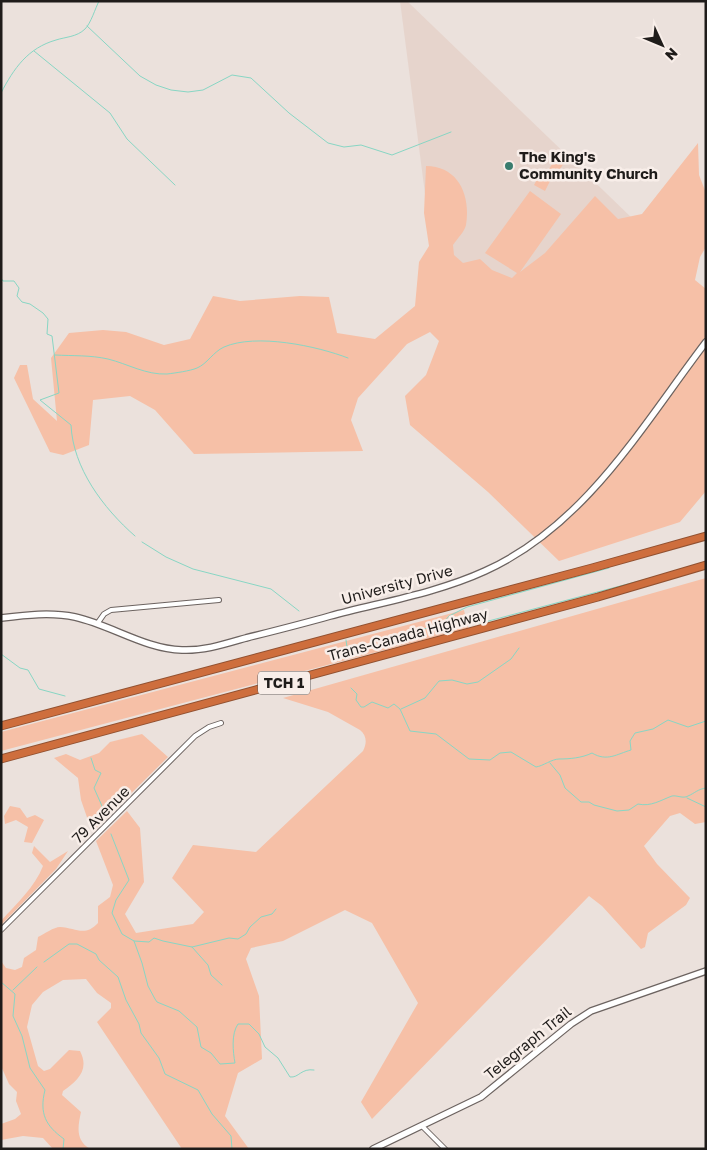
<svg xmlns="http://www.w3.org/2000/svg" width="707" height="1150" font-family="'Golos Text',sans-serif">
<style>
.built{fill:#e6d4cc}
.green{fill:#f6c0a7}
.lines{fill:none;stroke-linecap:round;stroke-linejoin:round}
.stream{stroke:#88d6c4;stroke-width:1}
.street-casing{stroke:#6c6360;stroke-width:6}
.secondary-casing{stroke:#6c6360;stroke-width:8}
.highway-casing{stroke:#915131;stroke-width:9}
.street{stroke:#fff;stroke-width:4}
.secondary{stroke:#fff;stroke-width:5.5}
.highway{stroke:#ce6e3d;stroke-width:7}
.poi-dot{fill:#397c6e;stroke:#f8eee9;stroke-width:2}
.labels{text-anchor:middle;stroke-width:5;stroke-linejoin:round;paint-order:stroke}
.shield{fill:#f8eee9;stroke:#605b58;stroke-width:1}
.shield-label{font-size:14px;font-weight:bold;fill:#1f1c1a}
.poi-label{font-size:15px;font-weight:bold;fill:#1f1c1a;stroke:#f8eee9;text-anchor:start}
.street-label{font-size:15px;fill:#1f1c1a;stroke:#f8eee9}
</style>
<rect width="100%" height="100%" fill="#ebe1dc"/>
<path class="built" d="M400 1H407L633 219 445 348Z"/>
<path class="green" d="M698 143 699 175 706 193V247L700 257 695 280 706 289V491L680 522 559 561 488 492 410 425 405 396 426 375 439 341 430 332 407 344 358 398 351 420 363 451 194 454 155 410 130 396 93 400 89 445 63 455 50 452 14 378 20 365H27L33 399 57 421 51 358 69 333 103 330 126 332 164 345 190 339 213 296 240 301 300 296 329 297 337 333 375 339 415 306 419 262 429 246 424 213 426 166C458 166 471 195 466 225 465 231 457 239 453 245L454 255 463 263 480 259 492 270 512 278 517 273 485 253 530 191 561 214 520 272 545 253 595 196 618 219 642 214Z
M558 155 565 157 566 160 554 178 547 172Z
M540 173 551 179 545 191 534 185Z
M706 578V822L695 824 680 813 670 816 644 846 657 864 690 898 686 905 648 933 645 947 641 949 602 906 589 896 372 1119 361 1102 418 1003 372 923 345 910 283 941 251 948 246 959 259 996 262 1059 238 1073 225 1116 249 1149H182L97 1022 111 1008V1003L97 993 86 979 63 980 43 992 32 1005 27 1027 38 1066 44 1071 50 1069 69 1050 80 1051C90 1070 77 1081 63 1091L62 1095 81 1112C78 1126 75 1140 90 1149H53L43 1138 23 1136 1 1140V1124L15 1119 21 1114 16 1101 17 1092 9 1084 1 1066V961L6 968 15 970 22 967 24 958 36 950 38 937C44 934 54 927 60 927 76 928 85 937 98 923V906L110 897 113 885 96 841 127 811 140 828 144 882 125 914 136 933 193 924 204 912 172 878 193 845 256 852 363 751C367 743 367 736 360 730L328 712 283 698Z
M464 610 468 628 1 751V732Z
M142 734 168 757 96 828 90 826 81 800 78 778 54 758 66 754 80 760 99 753 110 742Z
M10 806 20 808 27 818 35 815 44 820 32 843 24 842 28 827 16 820 5 824 4 816Z
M34 846 50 862 68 851 56 869 1 925V921C16 904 35 887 43 866L32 853Z"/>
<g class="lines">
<path class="stream" d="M87 26 140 76 156 85 171 90 188 92 203 90 232 75 251 78 289 113 328 143 344 147 361 145 392 155 451 132
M34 51 110 113 127 139 175 185
M1 93C14 68 28 48 56 40 65 37 77 37 85 29 91 23 95 9 99 1
M1 278 3 281H14L19 288 17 296 22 302 30 304 43 313 48 319 47 334 52 336 59 393 40 400 71 425C73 468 103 508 135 536
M55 355C73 356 90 355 108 359 128 364 146 375 167 374 175 373 190 371 197 368 207 364 213 352 224 347 256 333 317 346 348 358
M142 542 166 557 193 569 271 589 299 611
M445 621 449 616 467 607 609 568
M346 640 347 647C367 658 420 628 442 623 452 620 469 625 481 623L654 577
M1 654 20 668 28 670 39 689 65 696
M351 688 357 694 356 700 361 707H364L372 702 388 708 394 704 400 709 410 731 436 734 469 759 490 760 500 753 511 752 536 767C543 766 552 759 559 759 569 759 582 758 592 753 607 762 617 754 631 750L630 741 635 733 653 729 668 720 688 727 706 721
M706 707V713
M401 709 425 698 439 681 452 680 467 684 478 682 511 659 519 648
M91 758 95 770 101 773 94 788 102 806V822
M550 763 560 775 565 788 581 802H589L594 805 617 811 629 810 638 804C651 807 661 800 672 796 677 795 683 799 688 796 695 793 698 789 706 788
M687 798 706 807
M111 834 129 880 116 900 112 913 122 934 134 941 149 942 154 938 163 941 192 947 229 938 238 939 246 934 250 927 261 917 272 914 276 909
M134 941 142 963 148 986 155 999 157 1002 179 1011 197 1027 201 1047 211 1053 220 1064 235 1063C233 1052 231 1034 238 1024H249L259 1034 265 1047 278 1058 290 1077C299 1078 301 1068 314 1070
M192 947 208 965 211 975 222 985
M44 962 69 944H77L96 954 99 960 118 977 126 1000 139 1024 141 1033 159 1058 165 1074 198 1090 212 1114 231 1136 232 1149
M1 982 15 994 13 1016 22 1036 30 1068 45 1090C39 1114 46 1126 64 1139L63 1149
M13 990 37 967"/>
<defs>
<path id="street" d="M97 624 104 614 111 610 219 600
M1 930 195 736 209 727 221 723
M423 1127 445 1149"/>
<path id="secondary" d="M1 618C26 615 51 612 75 617 111 625 145 649 182 650 204 651 225 644 246 638 274 631 302 624 330 616 382 602 437 593 485 571 585 526 642 426 706 342
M373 1149 481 1097 571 1024 591 1011 706 971"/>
<path id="highway" d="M1 726 592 568 706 536
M1 759 598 597 706 565"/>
</defs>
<use href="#street" class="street-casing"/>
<use href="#secondary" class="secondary-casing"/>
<use href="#highway" class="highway-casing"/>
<use href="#street" class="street"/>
<use href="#secondary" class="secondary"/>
<use href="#highway" class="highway"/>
</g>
<circle class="poi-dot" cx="509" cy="166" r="5"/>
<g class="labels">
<rect class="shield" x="258" y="671.5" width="52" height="23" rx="4"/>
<g class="shield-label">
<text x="284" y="688">TCH 1</text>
</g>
<g class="poi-label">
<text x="519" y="162">The King's<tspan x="519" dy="17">Community Church</tspan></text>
</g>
<g class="street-label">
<text transform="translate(397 585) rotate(-15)" y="5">University Drive</text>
<text transform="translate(408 635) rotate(-15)" y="5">Trans-Canada Highway</text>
<text transform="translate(101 815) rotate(-45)" y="5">79 Avenue</text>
<text transform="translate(528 1043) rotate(-39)" y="5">Telegraph Trail</text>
</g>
</g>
<rect width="707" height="1150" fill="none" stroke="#1f1c1a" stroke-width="5"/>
<g transform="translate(662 45) rotate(134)" stroke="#f8eee9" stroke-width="4" paint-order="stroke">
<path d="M0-4L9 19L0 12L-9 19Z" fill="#1f1c1a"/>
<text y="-8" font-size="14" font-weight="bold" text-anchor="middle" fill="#1f1c1a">N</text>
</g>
</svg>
